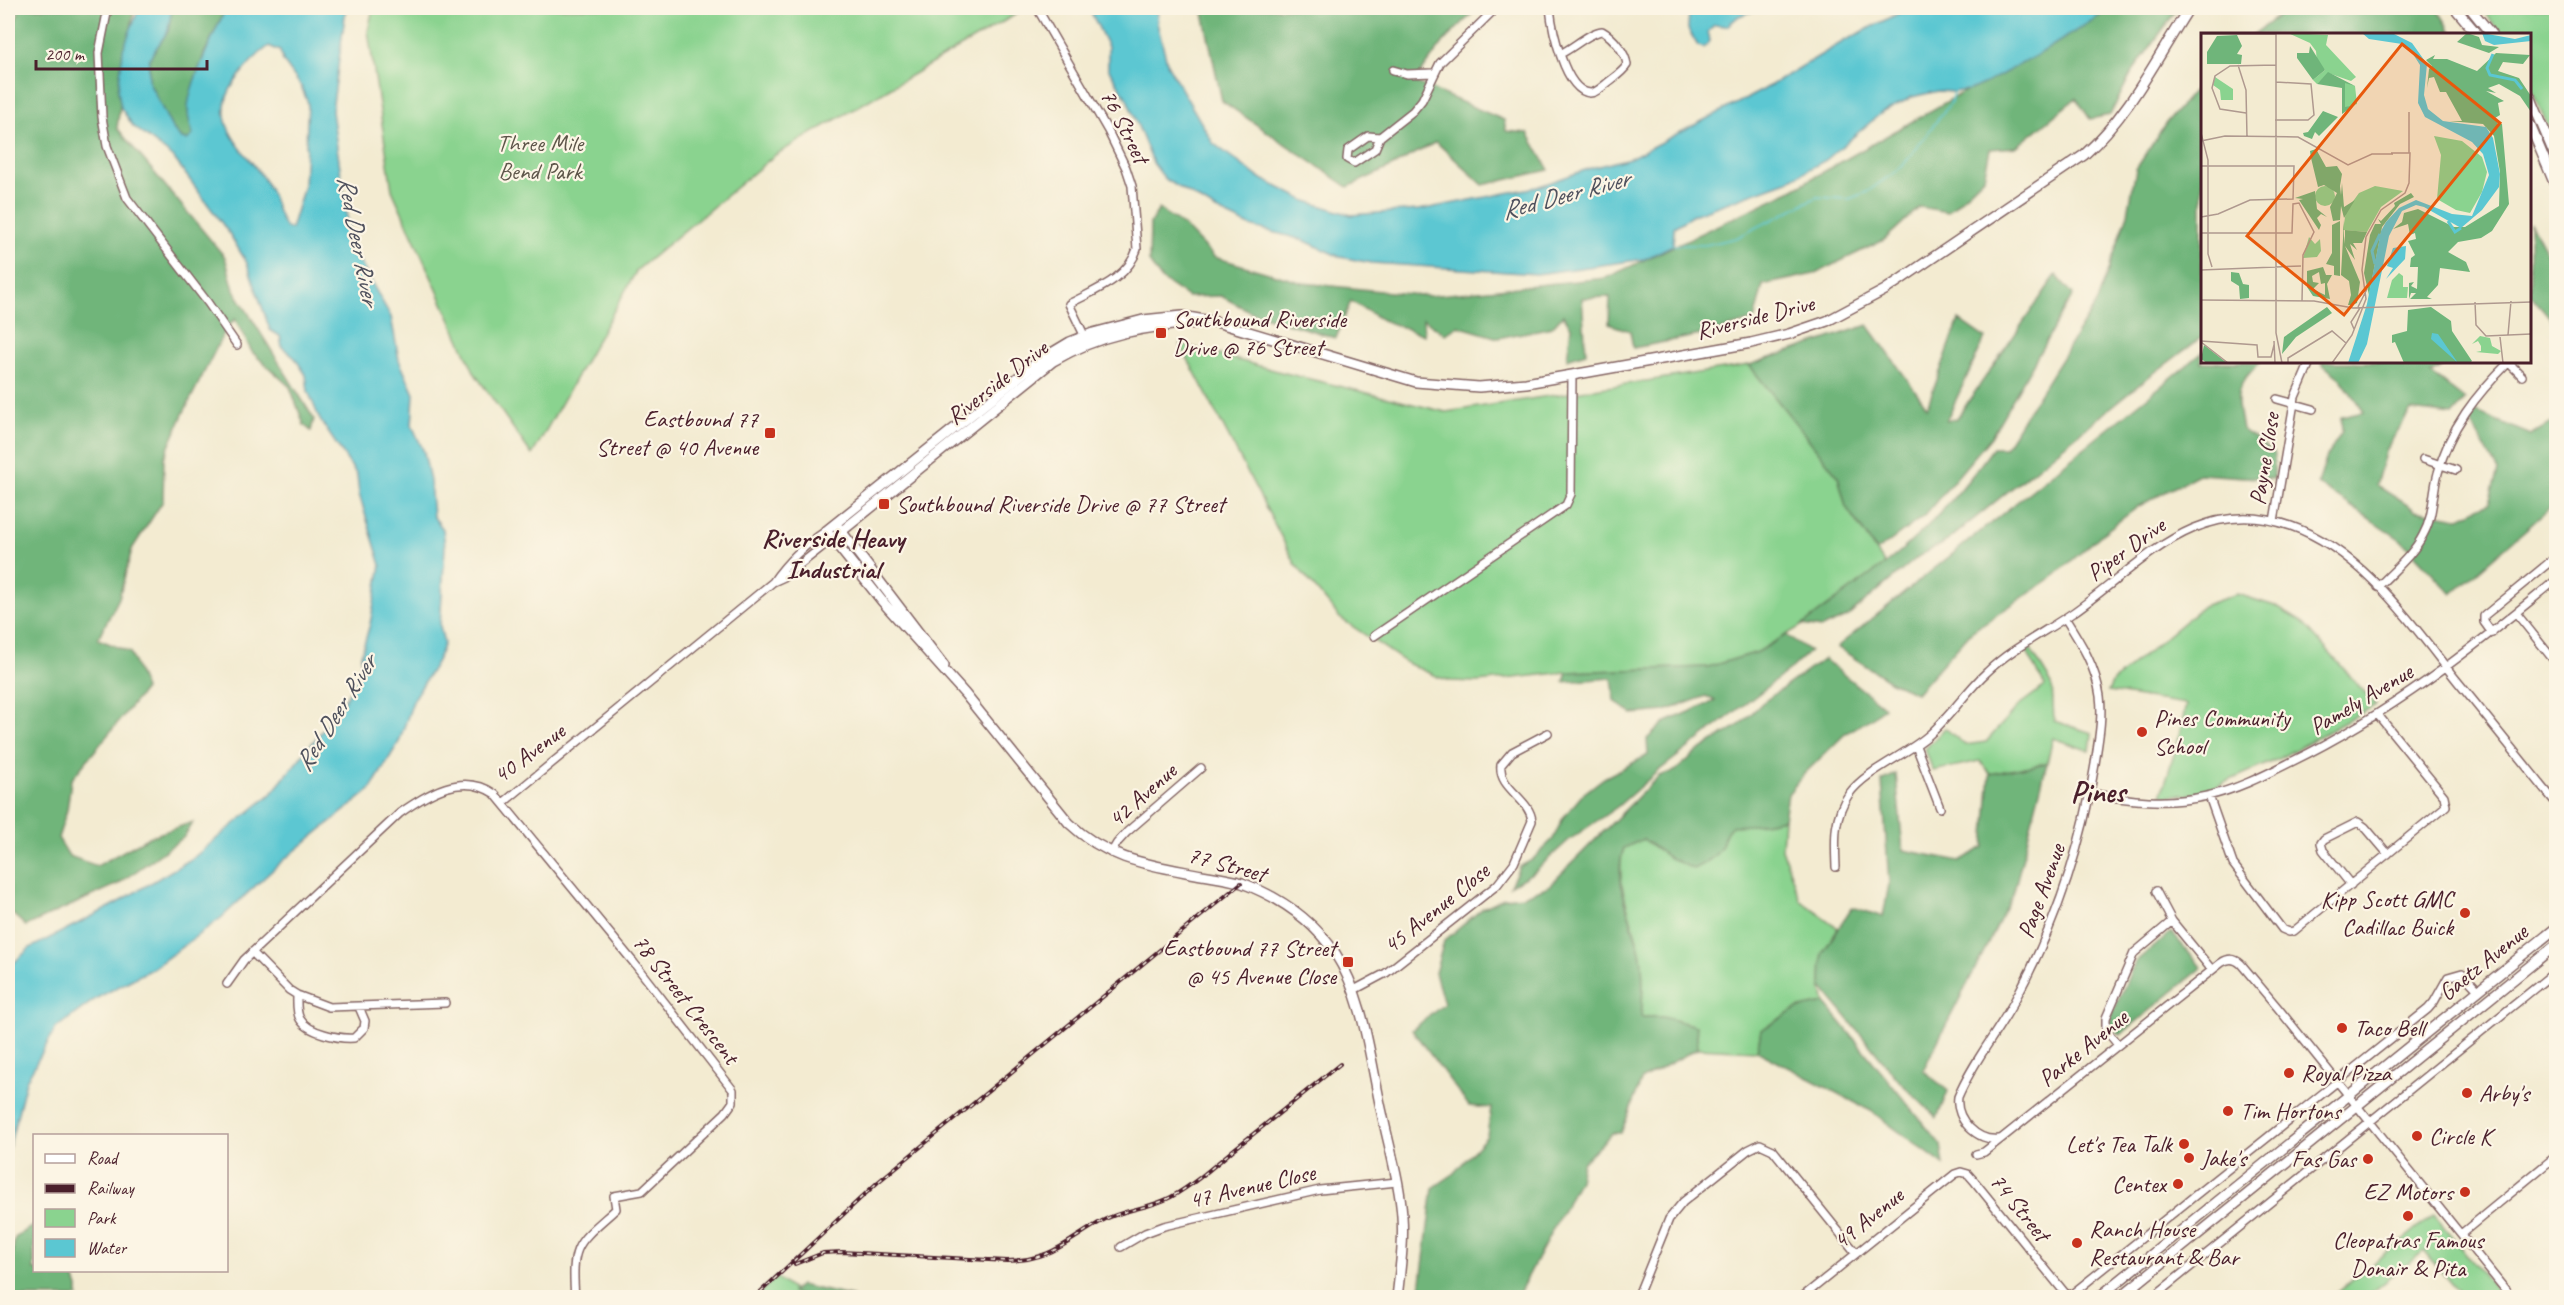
<svg xmlns="http://www.w3.org/2000/svg" width="2564" height="1305" font-family="Caveat,sans-serif">
<style>
.green{fill:#8ad38f;stroke:#6a795d;stroke-width:1.5}
.forest{fill:#6fb57a;stroke:#5c6a52;stroke-width:1.5}
.water{fill:#5bc7d2;stroke:#52737e;stroke-width:1.5;fill-rule:evenodd}
.lines{fill:none;stroke-linecap:round;stroke-linejoin:round}
.stream{stroke:#5bc7d2;stroke-width:1.5}
.minor-casing{stroke:#856665;stroke-width:10}
.major-casing{stroke:#856665;stroke-width:12}
.minor{stroke:#fff;stroke-width:7}
.major{stroke:#fff;stroke-width:9}
.rail-casing{stroke:#4a1f2b;stroke-width:4}
.rail{stroke:#fcf5e5;stroke-width:1.5;stroke-dasharray:4.5;stroke-linecap:butt}
.poi-dot{fill:#c8321e;stroke:#fcf5e5;stroke-width:2}
.labels{text-anchor:middle;stroke-width:4.5;stroke-linejoin:round;paint-order:stroke}
.street-label{font-size:24px;fill:#4a1f2b;stroke:#fcf5e5}
.park-label{font-size:24px;fill:#5d5549;stroke:#fcf5e5}
.poi-label{font-size:24px;fill:#4a1f2b;stroke:#fcf5e5;text-anchor:start}
.water-label{font-size:26px;font-style:italic;fill:#4f515d;stroke:#fcf5e5}
.quarter-label{font-size:27px;font-weight:bold;fill:#4a1f2b;stroke:#fcf5e5}
.district-label{font-size:30px;font-weight:bold;fill:#4a1f2b;stroke:#fcf5e5}
.inset-river{fill:none;stroke:#5bc7d2;stroke-width:3}
.inset-road{fill:none;stroke:#af998f;stroke-width:1.5}
.view{fill:#e8590c;fill-opacity:0.15;stroke:#e8590c;stroke-width:3}
.inset-edge{fill:none;stroke:#4a1f2b;stroke-width:3}
</style>
<rect width="100%" height="100%" fill="#fcf5e5"/>
<filter id="ink" filterUnits="userSpaceOnUse"><feTurbulence type="fractalNoise" baseFrequency=".0167" numOctaves="2"/><feDisplacementMap in="SourceGraphic" scale="12" xChannelSelector="R" yChannelSelector="G"/><feConvolveMatrix kernelMatrix="1 2 1 2 8 2 1 2 1" color-interpolation-filters="sRGB"/></filter>
<filter id="wash" filterUnits="userSpaceOnUse"><feTurbulence type="fractalNoise" baseFrequency=".008" numOctaves="4" result="noise"/><feDisplacementMap in="SourceGraphic" scale="24" xChannelSelector="R" yChannelSelector="G"/><feGaussianBlur stdDeviation="1.35" result="paint"/><feColorMatrix in="noise" values="0 0 0 0 0 0 0 0 0 0 0 0 0 0 0 0 0 1.4 0 .05"/><feComposite in="paint" operator="in"/></filter>
<g filter="url(#wash)">
<rect width="100%" height="100%" fill="#f3ebd1"/>
<path class="green" d="M373 8H1017L1018 13 775 155 637 270 532 455 475 374 392 190 368 31Z
M2481 8H2556V145L2530 85V34H2502Z
M1180 344 1281 372 1446 412 1749 365 1838 476 1846 507 1885 564 1803 625 1758 652 1708 667 1567 672 1478 682 1451 681 1438 677 1407 663 1340 618 1296 565Z
M2237 594 2275 606 2302 622 2376 705 2278 759 2199 794 2161 796 2177 745 2186 704 2108 692 2113 681 2203 606Z
M2030 648 2052 684 2054 721 2092 733 2090 751 2053 738 2047 763 1990 774 1980 761 1933 771 1925 749 1945 728 1965 745 1986 742 2019 705 2045 686 2026 650Z
M1784 819 1782 849 1800 900 1838 928 1822 954 1821 986 1825 1003 1796 1009 1761 1030 1757 1051 1698 1048 1696 1026 1663 1017H1641C1643 997 1644 978 1641 957 1636 924 1612 881 1624 848L1643 839 1668 857 1724 834 1732 825H1752Z
M2434 1215 2502 1297H2462L2424 1251 2366 1297H2331Z
M776 1277 802 1297 754 1298Z"/>
<path class="forest" d="M14 8H134L117 128 225 257 234 290 314 419 311 431 304 425 290 387 252 352 235 319 226 329 184 412 164 458 163 501 132 549 119 598 98 639 130 652 145 689 71 780 67 810 58 838 69 856 97 866 149 837 193 822 184 837 118 884 26 926 8 910V34L19 13Z
M172 8H226L204 54 188 110 193 135 187 140 181 139 171 126 149 82V59L168 31Z
M1202 8H1478L1445 40 1414 82 1504 120 1506 131 1528 133 1549 170 1483 185 1436 142 1389 168 1348 187 1222 101Z
M2111 8H2178L2131 74 2110 115 2090 119 2076 98 2016 147 1990 149 1984 177 1948 212 1920 207 1884 240 1814 274 1763 285 1754 320 1706 334 1633 348 1630 331 1609 324 1610 297 1582 298 1586 353 1567 359 1571 327 1563 315 1552 327 1498 338 1458 326 1445 334 1423 319 1424 335 1382 320 1351 301 1336 338 1251 312 1221 296 1188 297 1161 279 1149 262 1150 223 1159 209 1185 227 1214 257 1303 283 1429 296 1606 278 1790 191Z
M2292 8H2437L2453 34H2254L2286 10Z
M2202 81V337L2146 379 1947 541 1919 556 1847 617 1821 628 1803 625C1829 604 1857 585 1884 565 1927 531 1962 491 1993 448H2005L2097 302 2128 214 2136 169 2166 123Z
M2530 222 2556 270V325L2530 294Z
M2056 275 2073 294 1991 437 1924 516 1877 551 1846 507 1838 476 1749 365 1868 325 1927 407 1959 320 1985 338 1946 421 1957 418Z
M2202 353V362H2261C2234 386 2235 394 2242 429L2274 453V479L2199 474 2139 506 2102 534 2053 577 1971 632 1916 693 1891 682 1837 647Z
M2324 362H2450L2431 373 2465 400 2452 415 2411 410 2386 449 2376 485 2415 510 2458 518 2489 503 2498 471 2469 419 2477 412 2531 435 2556 420V503L2452 594 2401 540 2318 484 2327 456 2342 431 2341 417 2364 412 2341 379 2322 364Z
M1786 635 1810 651 1792 668 1657 772 1617 807 1569 840 1534 872 1510 886 1519 867 1532 860 1553 839 1563 818 1583 794 1604 778 1648 755 1647 739 1664 723 1715 701 1706 696 1665 711 1632 714 1615 701 1612 678 1564 682 1567 672 1708 667 1758 652Z
M1824 659 1884 707 1872 718 1846 733 1804 774 1788 794 1784 819 1752 825 1732 826C1725 832 1726 834 1723 843 1718 856 1706 863 1693 869L1668 857 1643 839 1624 848C1611 880 1635 925 1641 957 1644 977 1643 996 1641 1017H1663L1696 1026 1698 1048 1642 1079 1621 1133H1612L1582 1163 1579 1180 1517 1297H1419L1433 1188 1452 1175 1487 1136 1491 1108 1469 1106 1412 1030 1444 1004 1435 973 1444 941 1483 908 1504 898 1523 896 1549 886 1659 776 1675 771 1698 751 1741 724 1762 703Z
M2047 763 2013 895 1923 1070 1948 1091 1937 1118 1900 1082 1821 986 1822 954 1852 907 1883 917 1889 884 1882 781 1896 774 1903 850 1960 861 1984 847 1990 774Z
M2171 932 2202 968 2120 1035 2108 1024 2135 962Z
M1825 1003 1941 1145 1944 1165 1871 1111 1757 1051 1761 1030 1796 1009Z
M34 1225V1270L72 1271 78 1288V1297H9L8 1279 15 1238Z
M800 1285 854 1297H802L792 1292Z"/>
<path class="water" d="M139 8H172L168 31 149 59V82L171 126 181 139 187 140 193 135C191 127 188 119 188 112 186 89 216 30 226 8H346L332 111 351 246 391 317 399 360 414 394 412 425 424 452 430 481 433 516 443 529 445 547 440 626 444 643 437 661 413 701 399 742 370 790 280 863 221 918 153 968 97 998 56 1028 26 1081 8 1152V968L30 948 112 906 193 858 271 794 338 711 361 671V655L370 624 381 565 359 494 357 475 320 420 308 391 306 375 295 358 282 347 280 336 270 330 247 263 229 233 173 157 133 126 121 108 118 91 123 49ZM269 46 280 51 283 61 301 86 308 103 304 186 291 229 286 228C276 213 276 201 268 186 250 152 204 125 235 82 245 67 254 57 269 46Z
M1089 8H1158L1157 23 1168 66 1213 143 1258 177 1306 201 1351 215 1419 210 1537 187 1591 168 1630 158 1763 90 1844 41 1909 8H2112L2041 53 1988 82 1970 90 1953 92 1938 91 1912 97 1880 114 1826 160 1787 181 1693 215 1674 227 1673 245 1645 259 1537 274 1372 263 1340 257 1303 240 1250 226 1216 210 1165 179 1153 163 1127 99 1108 68V47Z
M1677 8H1762L1739 16 1727 26 1714 25 1708 32 1710 41 1704 48 1698 46 1688 29 1689 12Z"/>
<g class="lines">
<path class="stream" d="M1673 245H1705L1736 238 1817 197 1849 199 1867 192 1902 167 1951 102 1953 92"/>
</g>
</g>
<g filter="url(#ink)">
<g class="lines">
<defs>
<path id="minor" d="M108 8 99 53 102 117 107 146 127 198 208 303 237 345
M1037 8 1108 131 1126 168 1132 186 1137 249C1128 279 1095 290 1069 304L1086 339
M1550 8C1552 27 1564 91 1590 93 1596 93 1602 87 1606 84 1613 78 1622 73 1627 65 1626 53 1613 37 1602 31 1590 32 1573 48 1560 54
M1393 70 1407 74 1433 73
M1380 137 1368 136 1348 150 1347 159 1354 163 1375 149 1380 137 1413 111 1422 100 1440 63 1496 8
M2508 362 2522 376
M2277 399 2313 409
M2423 459 2456 470
M2274 521 2295 397 2310 362
M773 582C786 563 806 544 826 531
M2378 587C2393 571 2413 555 2423 535 2434 516 2432 494 2438 473 2449 428 2477 394 2509 362
M2516 613 2556 663
M2492 633 2484 622V616L2556 557
M1374 636 1566 505 1571 494 1572 375
M1916 746 1940 808
M2090 793C2130 801 2167 805 2207 796 2236 790 2265 775 2291 762 2390 714 2472 649 2556 580
M2209 796 2233 864 2282 929 2289 932 2294 931 2446 806 2444 796 2378 715
M503 803 773 582 784 577 832 539
M1111 853 1117 843 1127 832 1201 768
M1836 867C1835 841 1833 817 1849 794 1865 771 1906 755 1929 735 1951 716 1966 691 1987 672 2012 648 2045 632 2074 612 2142 564 2198 493 2291 526 2363 551 2412 625 2458 682 2491 722 2523 763 2556 803
M2351 885 2323 850 2321 843 2324 839 2358 822 2365 827 2388 854
M2156 891 2172 921 2212 970
M252 952 289 990 297 995 329 1007 445 1003
M227 984 244 960 400 813C428 794 462 771 495 794L634 963 733 1090V1102L725 1113 642 1191 614 1196 616 1209C577 1244 571 1243 575 1298
M1354 990 1386 973 1497 885 1514 863 1532 821C1530 798 1498 789 1501 765L1512 752 1548 733
M297 995C297 1002 296 1012 300 1019 308 1033 339 1039 354 1038L364 1028 365 1021 359 1007
M2118 1045 2106 1030V1018L2134 953 2172 921
M1999 1139C1978 1142 1955 1120 1958 1097 1972 1063 1998 1032 2015 1000 2055 926 2082 847 2095 764 2098 742 2103 719 2100 696 2096 667 2081 643 2065 618
M1976 1154 1984 1152 2002 1138 2221 963C2228 958 2235 958 2241 964L2278 1008 2512 1298
M2461 1234 2556 1156
M1121 1247 1145 1233 1164 1226 1320 1190 1397 1182
M1637 1298 1669 1219 1683 1202 1748 1150 1760 1144 1773 1150 1856 1253
M1801 1298 1955 1174 1961 1172 1968 1174 1975 1182 2069 1298
M2067 1298 2428 1009 2434 1002 2448 977 2462 973 2479 991
M2152 1298 2556 971"/>
<path id="major" d="M2455 8 2477 34
M2470 8 2491 34
M2530 96 2556 158
M2530 125 2556 187
M838 527 944 666
M832 539 1053 361C1099 334 1146 326 1198 323
M1397 1298C1400 1270 1404 1243 1402 1216 1400 1182 1389 1147 1382 1113 1370 1060 1365 999 1335 953 1312 919 1279 897 1242 883 1229 879 1215 877 1202 875 1150 865 1109 861 1069 823L965 694 882 601 826 531 1040 360 1070 342 1093 333 1143 320 1182 316 1216 322 1416 382 1479 387 1526 383 1572 375 1751 343 1789 334 1827 321 1885 290 2084 155C2130 114 2156 59 2189 8
M2098 1298 2556 928
M2119 1298 2556 945"/>
</defs>
<use href="#minor" class="minor-casing"/>
<use href="#major" class="major-casing"/>
<use href="#minor" class="minor"/>
<use href="#major" class="major"/>
<defs>
<path id="rail" d="M795 1264 823 1253 842 1252 1007 1261C1052 1260 1065 1242 1102 1221 1123 1209 1149 1209 1171 1197 1193 1185 1213 1167 1233 1150 1269 1122 1304 1093 1340 1064
M754 1298 878 1182 1241 883"/>
</defs>
<use href="#rail" class="rail-casing"/>
<use href="#rail" class="rail"/>
</g>
</g>
<g class="poi-dot">
<rect x="1155" y="327" width="12" height="12" rx="3"/>
<rect x="764" y="427" width="12" height="12" rx="3"/>
<rect x="878" y="498" width="12" height="12" rx="3"/>
<circle cx="2142" cy="732" r="6"/>
<circle cx="2465" cy="913" r="6"/>
<rect x="1342" y="956" width="12" height="12" rx="3"/>
<circle cx="2342" cy="1028" r="6"/>
<circle cx="2289" cy="1073" r="6"/>
<circle cx="2467" cy="1093" r="6"/>
<circle cx="2228" cy="1111" r="6"/>
<circle cx="2417" cy="1136" r="6"/>
<circle cx="2184" cy="1144" r="6"/>
<circle cx="2189" cy="1158" r="6"/>
<circle cx="2368" cy="1159" r="6"/>
<circle cx="2178" cy="1184" r="6"/>
<circle cx="2465" cy="1192" r="6"/>
<circle cx="2408" cy="1216" r="6"/>
<circle cx="2077" cy="1243" r="6"/>
</g>
<g class="labels">
<g class="street-label">
<text transform="translate(1125 126) rotate(63)" y="8">76 Street</text>
<text transform="translate(1755 317) rotate(-14)" y="8">Riverside Drive</text>
<text transform="translate(997 382) rotate(-38)" y="8">Riverside Drive</text>
<text transform="translate(2264 459) rotate(-81)" y="8">Payne Close</text>
<text transform="translate(2126 549) rotate(-36)" y="8">Piper Drive</text>
<text transform="translate(2361 699) rotate(-31)" y="8">Pamely Avenue</text>
<text transform="translate(529 753) rotate(-37)" y="8">40 Avenue</text>
<text transform="translate(1142 795) rotate(-42)" y="8">42 Avenue</text>
<text transform="translate(1227 864) rotate(15)" y="8">77 Street</text>
<text transform="translate(2041 891) rotate(-70)" y="8">Page Avenue</text>
<text transform="translate(1436 908) rotate(-39)" y="8">45 Avenue Close</text>
<text transform="translate(2483 962) rotate(-39)" y="8">Gaetz Avenue</text>
<text transform="translate(686 999) rotate(52)" y="8">78 Street Crescent</text>
<text transform="translate(2083 1048) rotate(-39)" y="8">Parke Avenue</text>
<text transform="translate(1252 1186) rotate(-13)" y="8">47 Avenue Close</text>
<text transform="translate(2020 1207) rotate(51)" y="8">74 Street</text>
<text transform="translate(1868 1218) rotate(-39)" y="8">49 Avenue</text>
</g>
<g class="park-label">
<text x="540" y="151">Three Mile<tspan x="540" dy="28">Bend Park</tspan></text>
</g>
<g class="poi-label">
<text x="1173" y="327">Southbound Riverside<tspan x="1173" dy="28">Drive @ 76 Street</tspan></text>
<text x="758" y="427" text-anchor="end">Eastbound 77<tspan x="758" dy="28">Street @ 40 Avenue</tspan></text>
<text x="896" y="512">Southbound Riverside Drive @ 77 Street</text>
<text x="2154" y="726">Pines Community<tspan x="2154" dy="28">School</tspan></text>
<text x="2453" y="907" text-anchor="end">Kipp Scott GMC<tspan x="2453" dy="28">Cadillac Buick</tspan></text>
<text x="1336" y="956" text-anchor="end">Eastbound 77 Street<tspan x="1336" dy="28">@ 45 Avenue Close</tspan></text>
<text x="2354" y="1036">Taco Bell</text>
<text x="2301" y="1081">Royal Pizza</text>
<text x="2479" y="1101">Arby's</text>
<text x="2240" y="1119">Tim Hortons</text>
<text x="2429" y="1144">Circle K</text>
<text x="2172" y="1152" text-anchor="end">Let's Tea Talk</text>
<text x="2201" y="1166">Jake's</text>
<text x="2356" y="1167" text-anchor="end">Fas Gas</text>
<text x="2166" y="1192" text-anchor="end">Centex</text>
<text x="2453" y="1200" text-anchor="end">EZ Motors</text>
<text x="2089" y="1237">Ranch House<tspan x="2089" dy="28">Restaurant &amp; Bar</tspan></text>
<text x="2408" y="1248" text-anchor="middle">Cleopatras Famous<tspan x="2408" dy="28">Donair &amp; Pita</tspan></text>
</g>
<g class="water-label">
<text transform="translate(1565 194) rotate(-15)" y="9">Red Deer River</text>
<text transform="translate(359 240) rotate(79)" y="9">Red Deer River</text>
<text transform="translate(335 713) rotate(-58)" y="9">Red Deer River</text>
</g>
<g class="quarter-label">
<text x="833" y="547">Riverside Heavy<tspan x="833" dy="31">Industrial</tspan></text>
</g>
<g class="district-label">
<text x="2098" y="802">Pines</text>
</g>
</g>
<g transform="translate(2201 33)">
<rect width="330" height="330" fill="#f3ebd1"/>
<path d="M87 0 127 2 125 12 155 44 150 48 127 40 116 51 112 47 124 37 116 30 115 18 109 10ZM14 44 32 56V67H20L19 57 12 52ZM144 49 154 53 156 71 144 75ZM233 103 261 108 281 124 286 139 281 159 269 180 255 177 236 166 240 122ZM114 163a10 10 0 1 1 20 0a10 10 0 1 1-20 0ZM174 153 202 158 180 174 166 199 142 197 145 178 158 160ZM108 204 114 211 119 206 120 218 116 224 102 225ZM198 240 202 243V254H207L206 265H186L191 247ZM279 303 289 305 291 313 300 318 297 321 275 319 280 318V313L277 308 271 311Z" fill="#8ad38f"/>
<path d="M266 0 278 4 281 12 298 14 288 20 256 9ZM36 2 41 13 36 21 41 22 40 31H6V19L16 3ZM109 13 124 37 112 47 96 25V20H108ZM295 20 329 22 322 31 302 29 297 38 318 45 330 63V79L319 63 298 51 287 55 295 60 285 58 303 68 297 70 299 82 294 85 297 91H301L308 171 291 198 280 205 257 209 247 219 265 229 269 239 239 235 237 252 226 264 231 266H209L215 260H210L208 266V250L213 249 210 253 216 256 217 234H209L210 225 214 222 207 208 215 206 214 200 209 202 207 191 192 196 201 189 203 180 217 176 253 194H264L298 173 299 139 293 103 282 91 248 88H261L245 59H239L233 44 228 45 226 55 228 36 231 33 225 27 234 22 232 26H246L276 38ZM127 39 154 53 144 50V74L154 72 141 81V55L116 51ZM122 78 137 84 118 103 114 99 111 106 103 103 102 100 107 99ZM115 116 125 134 136 133 141 141 139 153 140 162 141 150 143 174 154 167 143 185 140 173 139 187 132 188 129 174 136 160 123 152 117 154 110 125 109 118ZM114 158 116 176 126 184 120 181 116 185 120 192 118 197 98 167 102 166 94 165ZM210 160 213 164 199 171 181 194 168 262 163 240 169 202 174 191H180L177 186 180 188 194 173 193 170ZM143 187V203L144 211V197L166 199 161 210H152L156 217 149 211 154 227 144 213 159 249 156 270 151 272H147L150 262 148 248 140 242ZM139 188V243L133 242V233L125 231 131 220V192ZM122 234 125 242H131L126 251 129 266 112 263 106 254V238ZM118 239 120 251 124 250V262L112 256 118 250 112 249 111 243ZM30 239 38 240 42 251 48 252V265L39 266 38 253 30 248ZM126 274 131 280 95 304 81 321 83 304ZM230 274 250 288 251 298 271 328 269 330H203L194 309 191 310V302L206 298 207 277ZM3 312 26 330H6L0 326Z" fill="#6fb57a" fill-rule="evenodd"/>
<path d="M161 0H191L211 10 226 31 223 62 227 76 242 88 285 94 292 105 299 141 298 154 281 177 260 195 223 174 215 172 201 178 188 203 166 311 157 330H147L166 271 180 198 185 189 198 175 215 167 251 181 271 183 288 142 282 121 271 109 224 84 217 70 219 32 210 18 201 11 168 6ZM281 0 314 6 330 2V8L293 12 284 8ZM205 213 204 226 185 246 192 235 186 233 192 215ZM231 300 237 301 257 330 230 306Z" fill="#5bc7d2"/>
<path class="inset-river" d="M292 21 286 35 289 42 314 47 321 56M247 188 254 199 260 195M174 231 171 218 179 201"/>
<path class="inset-road" d="M75 0V300L81 330M0 1H75M37 32 45 57 46 104M45 80 19 76 11 55 14 43 29 33 75 32M74 87H107L113 82 110 51 75 49M0 100 7 127V221L11 234M0 108 24 103 97 104 147 132 171 121H192M208 120V79M0 133H93L92 166 49 167 17 181 0 184M0 200H91L92 171 98 170 113 199 102 222 101 268M0 237 100 233M0 267 113 268 152 275 330 269M274 269 275 292 285 303 330 301M157 274 166 256M153 296 150 289 159 275M307 302 310 268M299 304 302 330M0 308 56 312 57 324H70L73 312M73 308 74 330M0 309 27 330M87 330V325L131 298 145 310M131 330 151 302 165 266 161 237 165 204 180 177 204 160 208 150 209 120H190"/>
<path class="view" d="M201 11 299 90 143 282 46 203Z"/>
<rect width="330" height="330" class="inset-edge"/>
</g>
<rect width="2564" height="1305" fill="none" stroke="#fcf5e5" stroke-width="30"/>
<rect x="33" y="1134" width="195" height="138" fill="#fcf5e5" stroke="#b59f9b" stroke-width="1.5"/>
<rect x="45" y="1154" width="30" height="9" fill="#ffffff" stroke="#b59f9b" stroke-width="1.5"/>
<text x="87" y="1164" font-size="18" fill="#4a1f2b">Road</text>
<rect x="45" y="1184" width="30" height="9" fill="#4a1f2b" stroke="#b59f9b" stroke-width="1.5"/>
<text x="87" y="1194" font-size="18" fill="#4a1f2b">Railway</text>
<rect x="45" y="1209" width="30" height="18" fill="#8ad38f" stroke="#b59f9b" stroke-width="1.5"/>
<text x="87" y="1224" font-size="18" fill="#4a1f2b">Park</text>
<rect x="45" y="1239" width="30" height="18" fill="#5bc7d2" stroke="#b59f9b" stroke-width="1.5"/>
<text x="87" y="1254" font-size="18" fill="#4a1f2b">Water</text>
<path d="M36 60v9h171v-9" fill="none" stroke="#4a1f2b" stroke-width="3"/>
<text x="45" y="60" font-size="18" fill="#4a1f2b" stroke="#fcf5e5" stroke-width="4.5" paint-order="stroke">200 m</text>
</svg>
